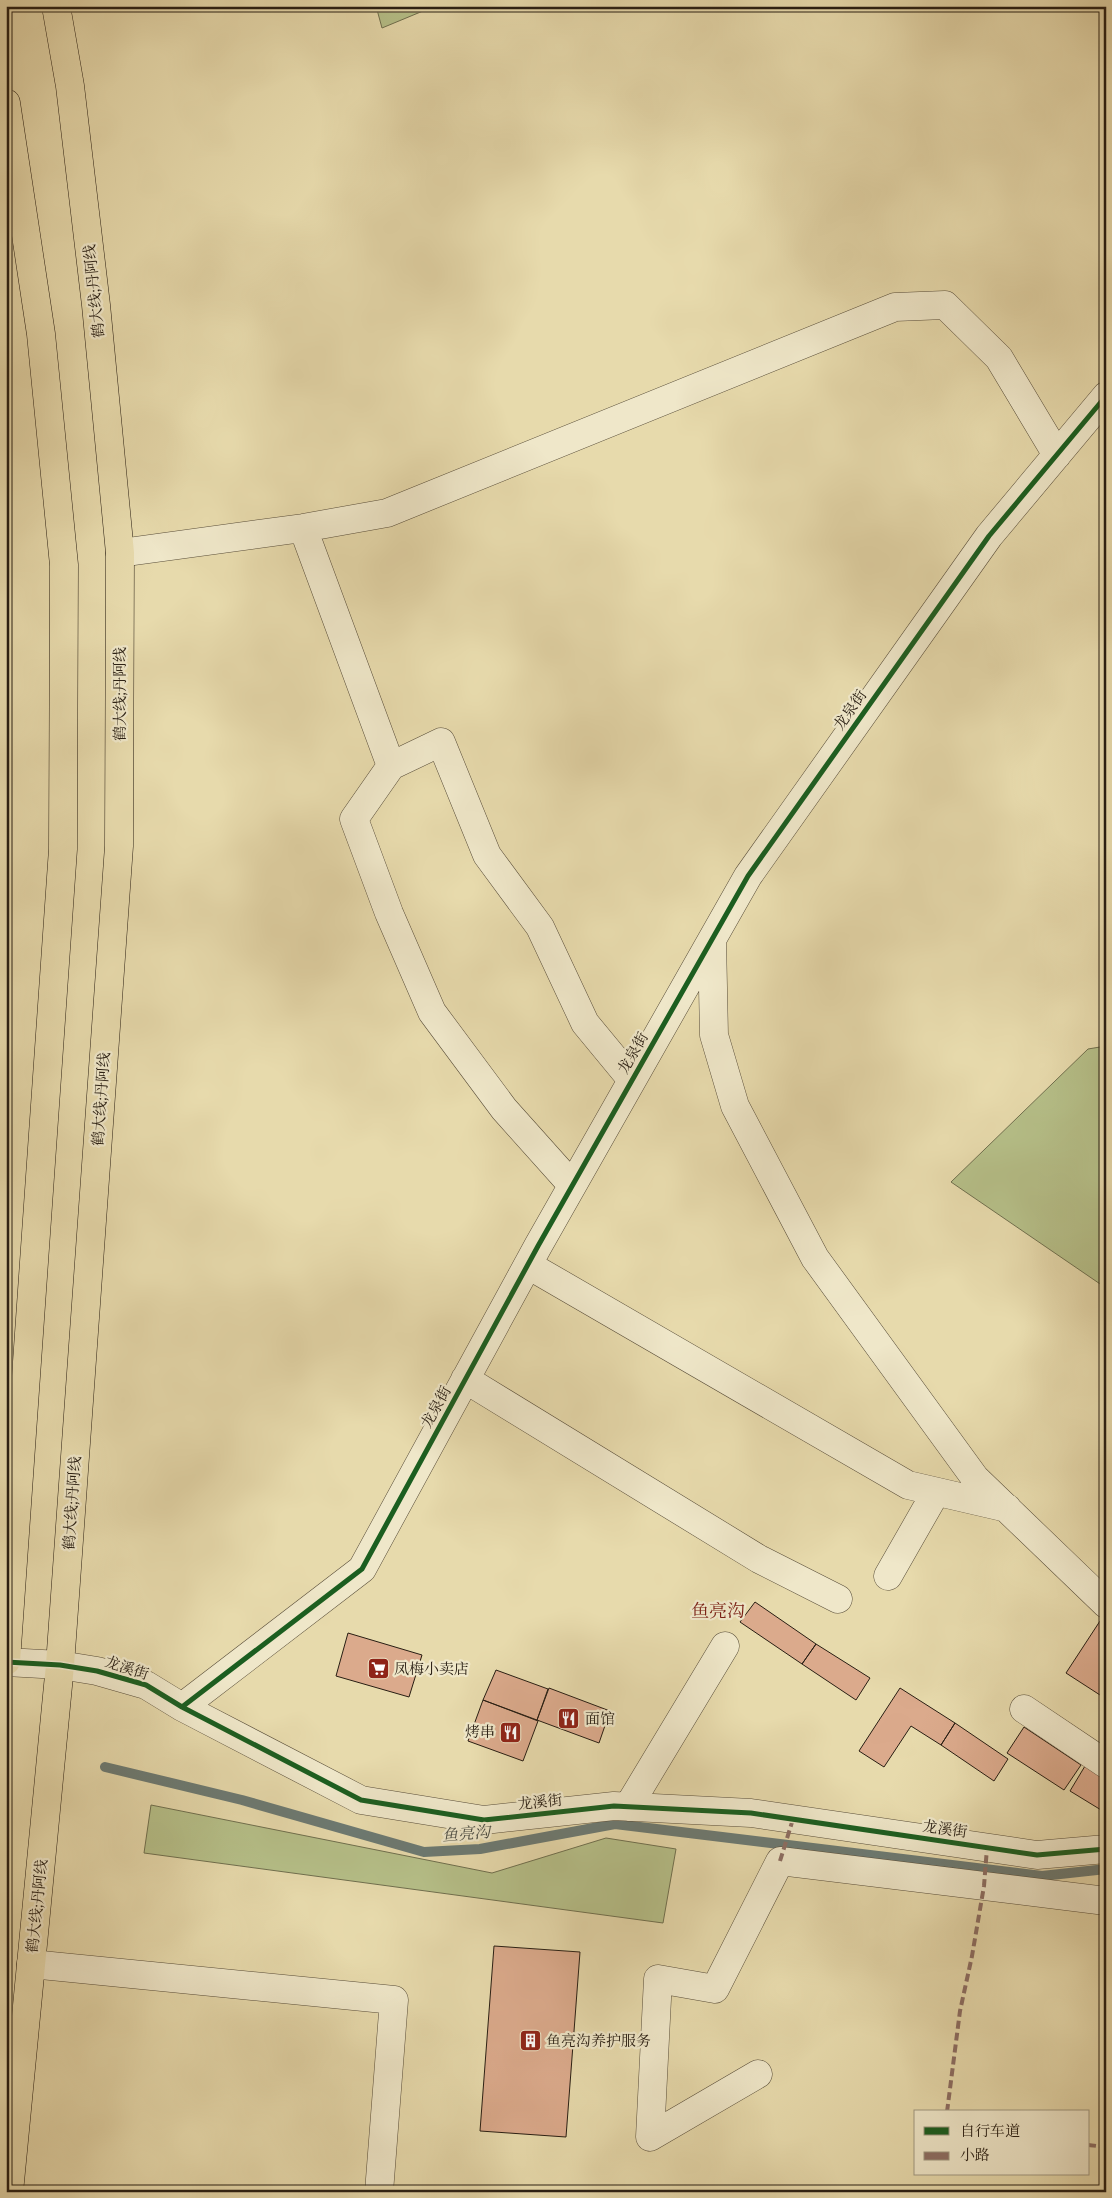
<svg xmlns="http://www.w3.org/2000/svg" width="1112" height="2198" font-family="Vollkorn,'Noto Serif SC',serif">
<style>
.green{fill:#b6c089;stroke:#6f6f4e}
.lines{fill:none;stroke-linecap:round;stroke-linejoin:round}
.stream{stroke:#6c7a73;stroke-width:10}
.building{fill:#dbaa8c;stroke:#281e13}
.minor-casing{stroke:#584d39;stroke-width:29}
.highway-casing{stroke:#281e13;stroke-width:29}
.minor{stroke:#efe7c9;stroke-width:28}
.highway{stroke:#e7daac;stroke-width:28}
.quiet{stroke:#8d6e63;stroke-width:4;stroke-dasharray:8 4;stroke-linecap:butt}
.cycleway-casing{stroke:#efe7c9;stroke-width:8}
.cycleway{stroke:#1b5e20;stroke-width:5}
.labels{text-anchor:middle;stroke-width:4.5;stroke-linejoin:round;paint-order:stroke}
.street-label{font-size:15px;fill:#281e13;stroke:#efe7c9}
.poi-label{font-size:15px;fill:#281e13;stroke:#efe7c9;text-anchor:start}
.water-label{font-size:16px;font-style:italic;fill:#4a4c43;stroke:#efe7c9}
.quarter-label{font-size:18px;fill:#7a1f14;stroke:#efe7c9}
</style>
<rect width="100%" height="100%" fill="#e7daac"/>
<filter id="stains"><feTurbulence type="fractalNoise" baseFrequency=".004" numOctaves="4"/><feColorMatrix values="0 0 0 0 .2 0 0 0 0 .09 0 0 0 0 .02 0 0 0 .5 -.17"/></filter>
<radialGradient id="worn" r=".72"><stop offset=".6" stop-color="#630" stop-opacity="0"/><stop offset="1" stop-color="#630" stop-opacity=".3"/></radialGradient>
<path class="green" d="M376 6H435L382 28Z
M1106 1046V1288L951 1182 1088 1049Z
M151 1805 492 1873 606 1838 676 1849 663 1923 144 1853Z"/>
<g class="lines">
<path class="stream" d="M105 1767 242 1800 424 1852 480 1849 615 1824 1042 1876 1106 1869"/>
</g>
<path class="building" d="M755 1602 816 1644 802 1664 740 1622Z
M1100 1621 1106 1625V1686L1100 1695 1066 1673Z
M348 1633 422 1655 409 1697 336 1676Z
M816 1644 870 1678 856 1700 802 1664Z
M496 1670 548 1689 537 1720 483 1700Z
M549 1688 610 1711 599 1743 537 1720Z
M900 1688 955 1723 941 1745 911 1726 884 1767 859 1751Z
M483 1700 538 1721 523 1761 468 1741Z
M955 1723 1008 1759 994 1781 941 1745Z
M1024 1727 1081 1765 1064 1790 1007 1753Z
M1085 1766 1106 1778V1813L1070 1791Z
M494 1946 580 1952 566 2137 480 2131Z"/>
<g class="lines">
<defs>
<path id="minor" d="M303 528 391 766
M120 553 303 528 387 513 895 307 945 305 999 358 1057 455
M712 940 714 1035 735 1106 815 1258 975 1478 1106 1604
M572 1185 504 1109 432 1012 389 913 354 819 391 766 441 742 487 855 540 927 585 1023 632 1080
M528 1265 908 1485 1007 1508
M465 1379 759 1559 838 1599
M888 1576 936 1492
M6 1662 60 1665 97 1671 146 1685 182 1707 361 1800 484 1820 614 1806 751 1813 1037 1855 1106 1849
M182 1707 362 1569 538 1246 748 876 989 536 1106 396
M1024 1709 1106 1764
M628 1807 725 1646
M31 1964 394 2000 379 2192
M758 2074 650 2137 658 1979 715 1989 780 1861 1106 1901"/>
<path id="highway" d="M6 103 41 334 64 565 63 849 6 1661
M9 2192 60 1665 119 846 120 553 96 305 70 86 56 6"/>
</defs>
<use href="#minor" class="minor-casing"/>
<use href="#highway" class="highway-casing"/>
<use href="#minor" class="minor"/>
<use href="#highway" class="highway"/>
<path class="quiet" d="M780 1861 793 1819
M947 2112 960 2011 972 1956 984 1886 987 1848
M1088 2145 1106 2147"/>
<defs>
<path id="cycleway" d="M6 1662 60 1665 97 1671 146 1685 182 1707 361 1800 484 1820 614 1806 751 1813 1037 1855 1106 1849
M182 1707 362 1569 538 1246 748 876 989 536 1106 396"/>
</defs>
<use href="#cycleway" class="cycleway-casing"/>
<use href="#cycleway" class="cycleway"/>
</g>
<defs>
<symbol id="supermarket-square" viewBox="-11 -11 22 22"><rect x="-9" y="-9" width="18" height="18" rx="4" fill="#8f2418" stroke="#efe7c9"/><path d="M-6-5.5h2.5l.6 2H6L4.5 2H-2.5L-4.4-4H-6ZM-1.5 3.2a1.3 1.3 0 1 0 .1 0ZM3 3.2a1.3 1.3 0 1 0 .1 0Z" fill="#fff"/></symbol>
<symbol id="restaurant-square" viewBox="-11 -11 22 22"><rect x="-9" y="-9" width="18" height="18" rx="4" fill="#8f2418" stroke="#efe7c9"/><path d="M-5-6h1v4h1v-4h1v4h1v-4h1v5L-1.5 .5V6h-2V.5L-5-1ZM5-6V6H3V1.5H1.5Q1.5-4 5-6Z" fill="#fff"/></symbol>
<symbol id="building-square" viewBox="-11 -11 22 22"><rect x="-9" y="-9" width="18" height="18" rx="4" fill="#8f2418" stroke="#efe7c9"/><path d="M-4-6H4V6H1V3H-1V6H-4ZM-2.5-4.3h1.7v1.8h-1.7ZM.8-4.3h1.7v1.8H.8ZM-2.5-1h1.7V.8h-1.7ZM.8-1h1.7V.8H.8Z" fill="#fff"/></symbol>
</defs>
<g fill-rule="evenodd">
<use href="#supermarket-square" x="366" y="1656" width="25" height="25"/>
<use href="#restaurant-square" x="556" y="1706" width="25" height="25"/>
<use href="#restaurant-square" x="498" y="1720" width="25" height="25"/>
<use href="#building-square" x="518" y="2028" width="25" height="25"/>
</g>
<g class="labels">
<g class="street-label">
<text transform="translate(94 291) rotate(-96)" y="5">鹤大线;丹阿线</text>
<text transform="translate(120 694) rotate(-90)" y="5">鹤大线;丹阿线</text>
<text transform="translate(850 710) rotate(-55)" y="5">龙泉街</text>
<text transform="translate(633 1053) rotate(-60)" y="5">龙泉街</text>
<text transform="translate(101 1099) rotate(-86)" y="5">鹤大线;丹阿线</text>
<text transform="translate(436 1407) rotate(-61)" y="5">龙泉街</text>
<text transform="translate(72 1503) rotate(-86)" y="5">鹤大线;丹阿线</text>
<text transform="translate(127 1668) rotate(18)" y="5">龙溪街</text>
<text transform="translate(540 1802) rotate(-6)" y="5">龙溪街</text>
<text transform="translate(945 1829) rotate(8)" y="5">龙溪街</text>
<text transform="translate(37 1906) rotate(-84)" y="5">鹤大线;丹阿线</text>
</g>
<g class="poi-label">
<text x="394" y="1674">凤梅小卖店</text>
<text x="585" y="1724">面馆</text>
<text x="495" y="1737" text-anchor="end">烤串</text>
<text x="546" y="2046">鱼亮沟养护服务</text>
</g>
<g class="water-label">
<text transform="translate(466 1833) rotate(-5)" y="6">鱼亮沟</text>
</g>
<g class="quarter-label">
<text x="718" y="1617">鱼亮沟</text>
</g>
</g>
<rect width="1112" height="2198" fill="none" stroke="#e7daac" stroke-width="25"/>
<rect x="8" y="8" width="1097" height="2183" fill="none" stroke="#281e13" stroke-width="2.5"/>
<rect x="12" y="12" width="1087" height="2173" fill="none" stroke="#281e13"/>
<rect x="914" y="2110" width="175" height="65" fill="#efe7c9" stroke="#9f9780"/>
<rect x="924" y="2127" width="25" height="8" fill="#1b5e20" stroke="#9f9780"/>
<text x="960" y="2136" font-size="15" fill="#281e13">自行车道</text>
<rect x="924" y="2152" width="25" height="8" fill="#8d6e63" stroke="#9f9780"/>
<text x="960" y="2160" font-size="15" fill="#281e13">小路</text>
<rect width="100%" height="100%" filter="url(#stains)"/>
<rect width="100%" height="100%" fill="url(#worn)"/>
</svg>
